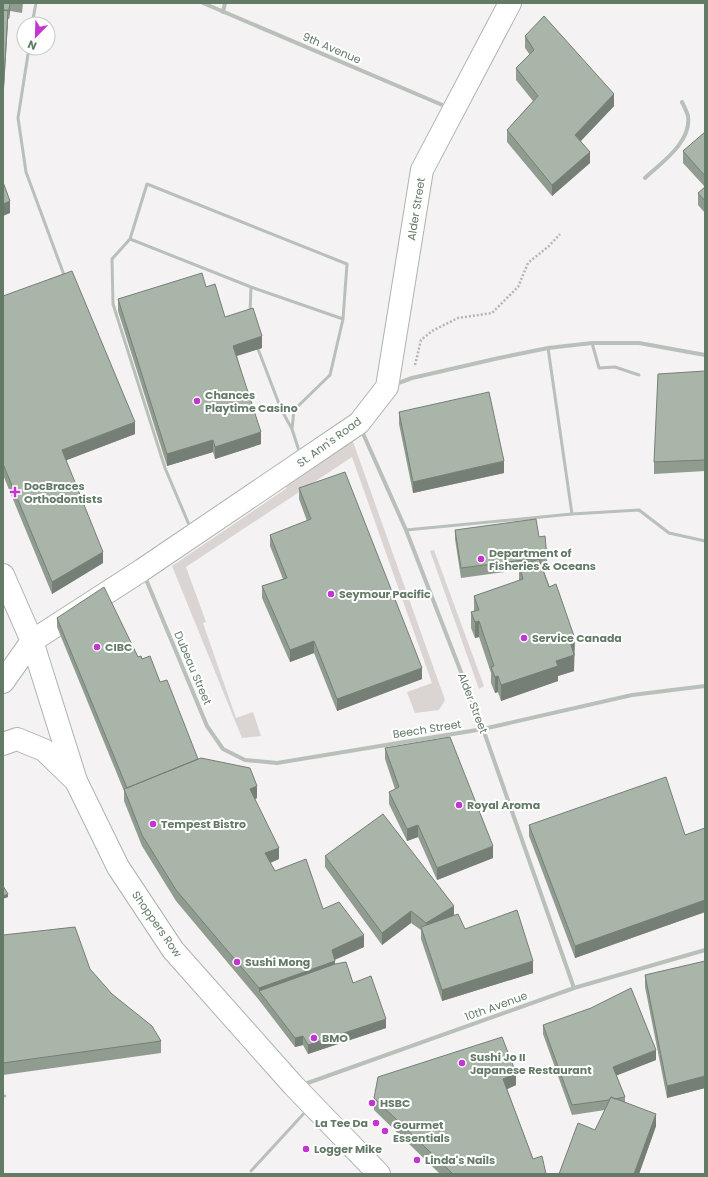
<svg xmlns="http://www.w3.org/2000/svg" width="708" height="1177" font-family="Poppins,sans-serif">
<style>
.green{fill:#dad4d2}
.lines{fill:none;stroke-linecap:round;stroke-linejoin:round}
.secondary-casing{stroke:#abb5ac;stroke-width:24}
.primary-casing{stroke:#acb5ad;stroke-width:24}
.path{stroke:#b1b8b2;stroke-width:2.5;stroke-dasharray:2 2;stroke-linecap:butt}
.lane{stroke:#b8c0b9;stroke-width:3}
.street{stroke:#b8c0b9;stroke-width:4}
.secondary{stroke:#fff;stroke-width:22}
.primary{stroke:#fff;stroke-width:22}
.wall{fill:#919c91}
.shaded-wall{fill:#767f76}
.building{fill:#a9b5a9;stroke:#767f76}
.poi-dot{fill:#c334d3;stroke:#fff;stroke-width:1.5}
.labels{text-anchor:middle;stroke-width:4;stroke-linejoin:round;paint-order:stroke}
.street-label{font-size:11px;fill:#637b66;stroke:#fff}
.poi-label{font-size:11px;font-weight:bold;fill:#637b66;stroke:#fff;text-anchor:start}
</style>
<rect width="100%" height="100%" fill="#f5f2f3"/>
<path class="green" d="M351 436 445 700 439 710 415 713 407 692 432 683 352 457 186 567 206 622 203 623 236 718 253 712 261 736 242 738 172 566 287 488 283 482Z
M434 550 484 686 479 689 430 551Z"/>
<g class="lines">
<defs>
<path id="secondary" d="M379 1174 293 1085 173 950 118 867 76 781 32 641 142 570 359 423 387 387 422 170 510 3"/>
<path id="primary" d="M3 575 32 641 3 682
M3 744 17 739 44 750 76 781"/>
</defs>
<use href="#secondary" class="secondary-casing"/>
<use href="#primary" class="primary-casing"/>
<path class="path" d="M415 365 421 340 432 331 458 318 492 313 518 287 528 263 549 246 560 234"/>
<path class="lane" d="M32 24 36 3
M29 48 18 118 26 172 64 275
M147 184 347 264 343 319 251 287 130 239Z
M130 239 112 259 113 304 165 468 190 527
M250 313 251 287
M592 343 599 368 615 367 639 375
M258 349 281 409 292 429
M300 454 292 429 294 410 330 375 343 319
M572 514 639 510 669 533 705 541
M406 530 572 514 548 348
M3 1096H5
M251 1171 307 1110"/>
<path class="street" d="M203 3 447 107
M223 12 225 3
M645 178C661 163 692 142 688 116 687 112 684 106 682 102
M393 385 412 378 499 358 548 348 592 343H639L705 355
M361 429 406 530 483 729 574 988
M145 577 207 726 223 749 245 760 277 763 483 729 632 695 705 686
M302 1085 574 988 705 950"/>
<use href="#secondary" class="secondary"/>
<use href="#primary" class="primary"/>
</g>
<path class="wall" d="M3 3H23L22 13 10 11 9 19H8Z
M525 36 614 106 581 141 590 163 552 196 507 142V130L533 101 516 80V68L530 55 525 48Z
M705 132V213L698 205V193L705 187 683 163V151Z
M206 287 225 317 262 348 237 356 261 444 215 459 213 452 167 466 118 311V299Z
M3 296 135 434 66 460 103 563 52 594 3 475Z
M705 371V471L654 474V462Z
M399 412 504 473 413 493 399 424Z
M299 488 422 679 337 711 314 653 290 662 262 598V586L283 579 270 546V535L307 521 299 499Z
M455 530 539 537 547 557V566H542L575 655 574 656V671L558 676V681L501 701 498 692 495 693 491 683V673L479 637 475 638 471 628V612L474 611V596L519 581V570L461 578 455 539Z
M57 618 142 659 160 682 198 759 257 798 255 799 279 859 270 863 275 871 323 909 364 947 334 960 335 964 353 983 386 1028 308 1054 303 1045 295 1047 259 1000 176 901 142 846 124 801V791L57 627Z
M385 748 493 858 437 880 418 837 407 841 389 804V792L395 789 385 759Z
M529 825 685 835 705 828V912L575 958 529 836Z
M325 856 454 915 465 929 533 973 442 1001 421 939V930L411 923 382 945 325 867Z
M3 935 112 994 161 1041V1053L3 1075Z
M705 961V1088L667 1098 645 987V975Z
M543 1025 656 1060 616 1075 625 1097V1102L656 1126 639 1174H559L595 1130 605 1110 572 1115 543 1034Z
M516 1085 507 1089 533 1159 546 1174H440L374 1110V1098Z"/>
<path class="shaded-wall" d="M10 3V11L9 19V10Z
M8 11V22L3 106V94Z
M614 94V106L575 147V135Z
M590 152V163L552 196V185Z
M10 201V213L3 216V204Z
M262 336V348L233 357V346Z
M135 422V434L62 462V450Z
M261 432V444L215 459V447Z
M213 440V452L167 466V454Z
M504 461V473L413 493V482Z
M103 552V563L52 594V582Z
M479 621V637L475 638V622Z
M575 639 574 671 558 676V681L501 701V685L556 661 570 641Z
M314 641V653L290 662V650Z
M422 668V679L337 711V699Z
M498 676V692L495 693V677Z
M257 786V798L250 801V789Z
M418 825V837L407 841V829Z
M493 846V858L437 880V868Z
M279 848V859L265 865V853Z
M8 894V897L3 899V896Z
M705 900V912L575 958V946Z
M454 906V918L426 935V923Z
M411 911V923L382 945V933Z
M364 935V947L332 961V950Z
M335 961V973L259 991V1000V988Z
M533 961V973L442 1001V990Z
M386 1019V1028L308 1054V1045Z
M303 1036V1045L295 1047V1038Z
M656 1050V1060L613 1077V1067Z
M516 1073V1085L503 1091V1079Z
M705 1076V1088L667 1098V1086Z
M656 1114V1126L639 1174H634Z"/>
<path class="building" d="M3 3H10L9 10H3Z
M3 10 8 11 3 94Z
M544 16 614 94 575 135 590 152 552 185 507 130 538 96 516 68 534 50 525 36Z
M705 132V176L683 151Z
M3 182 10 201 3 204Z
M705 187V201L698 193Z
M72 271 135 422 62 450 103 552 52 582 3 464V296Z
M202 273 206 287 215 284 225 317 253 308 262 336 233 346 261 432 215 447 213 440 167 454 118 299Z
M705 371V460L654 462 658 374Z
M489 392 504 461 413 482 399 412Z
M345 472 422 668 337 699 314 641 290 650 262 586 287 578 270 535 311 519 299 488Z
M536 519 539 537 545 536 547 557 461 568 455 530Z
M539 559 549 587 556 584 575 639 570 641 574 655 556 661 558 666 501 685 498 676 495 677 491 667 494 666 479 621 475 622 471 612 479 610 474 596 523 579 519 566Z
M104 587 138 657 141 656 142 659 150 656 160 682 167 680 198 759 127 788 57 618Z
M450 737 493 846 437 868 418 825 407 829 389 792 399 787 385 748Z
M201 758 250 768 257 786 250 789 279 848 265 853 275 871 306 859 323 909 339 902 364 935 332 950 335 961 259 988 176 890 142 835 124 789Z
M666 777 685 835 705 828V900L575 946 529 825Z
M383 814 454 906 426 923 411 911 382 933 325 856Z
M3 886 8 894 3 896Z
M517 910 533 961 442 990 421 927 458 914 465 929Z
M75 927 90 969 112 994 152 1026 161 1041 3 1063V935Z
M705 961V1076L667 1086 645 975Z
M346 962 353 983 371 976 386 1019 308 1045 303 1036 295 1038 259 991 335 964Z
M631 988 656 1050 613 1067 625 1097 615 1099 611 1097 609 1100 572 1105 543 1025 591 1008Z
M502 1037 516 1073 503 1079 533 1159 542 1156 546 1174H453L374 1098 378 1077Z
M611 1097 656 1114 634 1174H559L578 1123 595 1130Z"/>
<g class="poi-dot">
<circle cx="197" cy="401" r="4"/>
<path d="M13 486h4v4h4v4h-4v4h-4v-4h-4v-4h4z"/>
<circle cx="481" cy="559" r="4"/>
<circle cx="331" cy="594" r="4"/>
<circle cx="524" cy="638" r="4"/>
<circle cx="97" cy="647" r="4"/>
<circle cx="459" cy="805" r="4"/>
<circle cx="153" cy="824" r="4"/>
<circle cx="237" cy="962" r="4"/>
<circle cx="314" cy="1038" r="4"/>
<circle cx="462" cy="1063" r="4"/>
<circle cx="372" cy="1103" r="4"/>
<circle cx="376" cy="1123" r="4"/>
<circle cx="385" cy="1131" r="4"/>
<circle cx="306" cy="1149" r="4"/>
<circle cx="417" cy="1160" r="4"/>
</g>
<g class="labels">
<g class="street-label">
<text transform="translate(332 48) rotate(23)" y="4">9th Avenue</text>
<text transform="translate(416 209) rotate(-81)" y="4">Alder Street</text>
<text transform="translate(329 442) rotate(-36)" y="4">St. Ann's Road</text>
<text transform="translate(193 668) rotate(67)" y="4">Dubeau Street</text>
<text transform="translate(473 703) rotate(69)" y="4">Alder Street</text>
<text transform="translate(427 729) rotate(-9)" y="4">Beech Street</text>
<text transform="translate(157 924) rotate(55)" y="4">Shoppers Row</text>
<text transform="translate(496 1006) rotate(-20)" y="4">10th Avenue</text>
</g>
<g class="poi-label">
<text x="205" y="399">Chances<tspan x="205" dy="13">Playtime Casino</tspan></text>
<text x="24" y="490">DocBraces<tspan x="24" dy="13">Orthodontists</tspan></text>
<text x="489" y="557">Department of<tspan x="489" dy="13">Fisheries &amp; Oceans</tspan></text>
<text x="339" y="598">Seymour Pacific</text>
<text x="532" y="642">Service Canada</text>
<text x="105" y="651">CIBC</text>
<text x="467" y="809">Royal Aroma</text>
<text x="161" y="828">Tempest Bistro</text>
<text x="245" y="966">Sushi Mong</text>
<text x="322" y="1042">BMO</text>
<text x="470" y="1061">Sushi Jo II<tspan x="470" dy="13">Japanese Restaurant</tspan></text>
<text x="380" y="1107">HSBC</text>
<text x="368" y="1127" text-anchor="end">La Tee Da</text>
<text x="393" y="1129">Gourmet<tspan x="393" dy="13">Essentials</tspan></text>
<text x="314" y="1153">Logger Mike</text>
<text x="425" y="1164">Linda's Nails</text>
</g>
</g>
<rect width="708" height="1177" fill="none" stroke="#637b66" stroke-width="8"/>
<g transform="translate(36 36) rotate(203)"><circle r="19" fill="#ffffff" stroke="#c1cac2"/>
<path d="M0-3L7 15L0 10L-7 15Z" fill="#c334d3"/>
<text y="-6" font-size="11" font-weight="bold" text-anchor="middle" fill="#637b66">N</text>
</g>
</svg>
